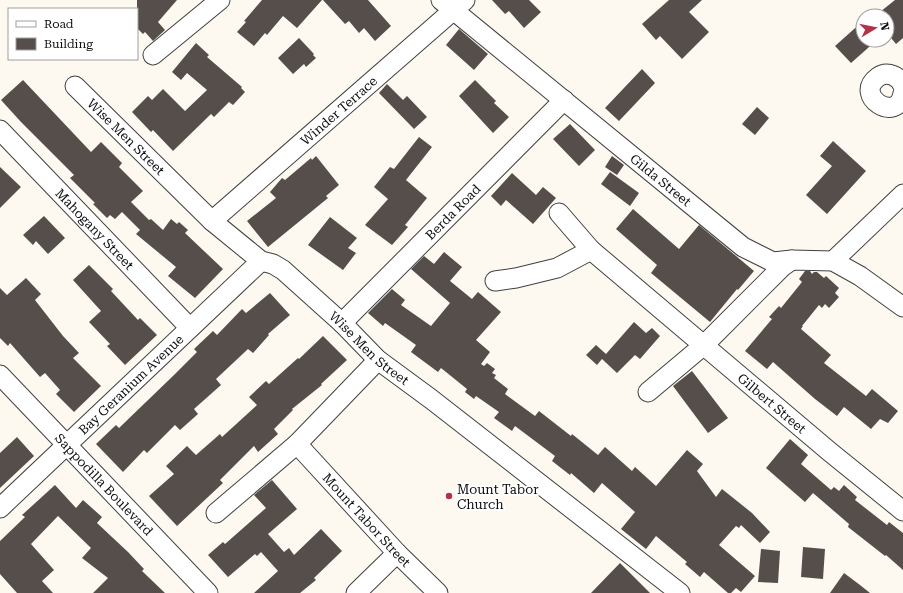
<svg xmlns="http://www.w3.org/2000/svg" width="903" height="593" font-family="'Roboto Serif',serif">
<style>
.building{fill:#564e4b}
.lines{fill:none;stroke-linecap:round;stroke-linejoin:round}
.minor-casing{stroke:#414141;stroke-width:21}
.minor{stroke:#fff;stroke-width:19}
.poi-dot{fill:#b2324a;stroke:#fff;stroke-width:1.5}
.labels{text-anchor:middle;stroke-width:4;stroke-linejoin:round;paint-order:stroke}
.street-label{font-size:13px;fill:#0e0e0e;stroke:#fff}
.poi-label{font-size:13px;fill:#0e0e0e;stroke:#fff;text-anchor:start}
</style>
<rect width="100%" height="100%" fill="#fef9f0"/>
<path class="building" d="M137 0H177L158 22 165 30 153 41 145 32 143 34 137 28Z
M262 0H322L297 28 283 16 267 35 265 33 254 46 237 32 246 22 244 21Z
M323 0H368L391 26 375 41 364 28 359 33 349 21 345 24Z
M492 0H529L541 12 524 28 509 11 505 14Z
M669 0H702L689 12 709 32 682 59 660 36 656 40 642 24Z
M895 0H903V38L896 44 887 33V16H875Z
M863 21V40H877L851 63 835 46Z
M459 29 488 54 474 70 446 45Z
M299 38 314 54 313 55 316 58 306 67 304 64 293 74 278 58Z
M196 43 209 55 207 57 242 87 241 88 245 92 233 105 229 102 214 117 211 114 173 151 153 130 151 132 132 112 148 96 152 100 163 89 185 111 207 90 187 73 181 80 172 72Z
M642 69 655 83 619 121 605 108Z
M23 80 91 152 101 142 122 163 119 167 143 191 131 202 149 220 151 219 163 230 171 219 177 224 179 222 188 230 185 233 223 269 195 298 168 276 176 267 136 234 140 230 122 212 115 219 110 215 107 218 93 204 95 203 70 178 74 175 21 122 1 100Z
M475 80 496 101 494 103 509 117 493 133 459 96Z
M387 84 403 100 407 96 427 117 414 129 379 93Z
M757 107 769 118 755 135 742 124Z
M570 124 595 150 579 166 553 139Z
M419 137 432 147 406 180 427 198 405 225 408 227 392 245 365 225 388 199 374 187 390 167 394 169Z
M833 141 866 171 827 214 806 195 832 166 820 156Z
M316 156 339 185 326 196 328 198 268 247 247 221 276 198 270 192 282 178 285 180 311 158 312 160Z
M612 156 624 165 617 175 605 167Z
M0 167 21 187 0 208Z
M610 172 639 193 630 206 601 184Z
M512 173 536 195 543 187 556 198 533 224 506 200 501 206 491 196Z
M633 209 679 249 699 225 754 271 738 290 737 289 710 322 651 273 657 265 616 229Z
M44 216 65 238 48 254 36 241 33 245 23 235Z
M330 217 357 238 348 248 356 253 343 270 308 245Z
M444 252 462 267 450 281 472 299 478 292 501 312 476 340 490 352 481 364 484 366 487 363 495 369 492 373 496 375 494 378 508 389 505 394 535 416 539 411 571 436 572 434 598 455 605 447 632 471 635 467 656 486 687 450 703 464 697 471 716 497 722 489 752 513 770 532 760 543 741 525 739 528 736 526 719 545 755 576 741 592 736 588 731 593H728L704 572 700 577 685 564 687 562 656 536 646 549 621 529 635 512 602 483 594 493 571 473 570 475 552 461 555 456 515 426 512 431 494 418 499 412 476 396 474 399 465 392 467 389 441 368 438 372 411 352 416 345 385 323 383 326 368 313 392 289 405 300 401 305 431 326 450 303 411 269 424 256 434 264Z
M89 265 113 289 111 291 138 320 140 318 157 335 125 365 107 346 110 344 89 322 101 311 73 280Z
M805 271H810L812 274 814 272H817L824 278 826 276 839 288 835 293 839 297 829 308 825 304 822 308 819 305 802 326H803L801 329 831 355 824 363 866 396 872 389 898 411 888 423 880 419 871 429 844 407 837 416 815 399 773 362 767 369 745 351 772 319 769 317 779 306 781 308 802 282 799 279Z
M26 278 41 294 35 300 63 336 79 353 73 358 101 386 74 412 56 394 60 390 45 373 40 377 10 343 8 346 0 338V288L7 295Z
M270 293 290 315 268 334 269 335 253 353 248 349 216 379 221 385 194 409 198 414 180 430 175 425 147 453 144 450 123 472 96 444 116 425 119 428 174 375 197 352 194 349 213 331 217 335 242 309 246 313Z
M634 322 646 333 652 328 660 336 640 359 635 355 617 373 602 359 597 365 586 355 596 345 606 354Z
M323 336 347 360 321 384 322 385 292 409 293 410 274 429 278 434 258 452 254 446 220 480 223 483 177 526 149 496 174 474 166 466 187 446 196 455 220 434 222 437 257 405 249 397 266 381 269 384 298 358 299 359Z
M692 371 728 418 708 433 673 386Z
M17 437 34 456 0 488V453Z
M790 439 808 455 801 464 831 490 834 487 839 491 844 485 857 497 855 500 887 525 889 522 903 533V570L886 555 885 556 848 527 849 524 813 493 805 502 766 468Z
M272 480 297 509 268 534 284 552 289 548 294 555 321 529 342 551 314 578 316 580 300 593H254L278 571 261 552 257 556 255 554 228 577 208 555 223 542 225 544 266 508 254 495Z
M55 485 76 508 83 500 102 517 97 523 128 552 144 569 142 571 165 593H93L108 578 82 558 91 548 58 516 31 544 54 570 42 581 53 593H17L0 574V541L25 517 22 515Z
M803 547 825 549 823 579 801 577Z
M761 549 780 551 778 583 758 582Z
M620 563 650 593H591Z
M844 573 860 585 870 593H830Z"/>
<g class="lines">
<defs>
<g id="minor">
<path id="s1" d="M441 0 743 247 773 262 792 260 833 261 860 276 903 307"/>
<path d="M153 55 220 0"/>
<path id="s2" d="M75 86 212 221 261 261 273 264 283 270 342 323 378 360 431 399 680 593"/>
<path d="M903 86C900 77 888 70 878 77 852 96 898 125 903 93"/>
<path id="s3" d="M0 130 190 328"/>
<path id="s4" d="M559 213 591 250 830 452 903 511"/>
<path id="s5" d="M212 221 465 0"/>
<path d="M833 261 903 194"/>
<path d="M495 281 516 278 557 268 591 250"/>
<path id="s6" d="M342 323 564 100"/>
<path id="s7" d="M0 375 208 593"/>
<path d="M648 392 704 345 782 267 792 260"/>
<path id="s8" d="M297 444 397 553 438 593"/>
<path id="s9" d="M0 508 261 261"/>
<path d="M216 513 297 444 378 360"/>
<path d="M356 593 397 553"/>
</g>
</defs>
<use href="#minor" class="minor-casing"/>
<use href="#minor" class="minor"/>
</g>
<circle class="poi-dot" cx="449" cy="496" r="4"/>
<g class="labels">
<g class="street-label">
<text dy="5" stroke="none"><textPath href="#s5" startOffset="168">Winder Terrace</textPath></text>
<text dy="5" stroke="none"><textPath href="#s2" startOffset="72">Wise Men Street</textPath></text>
<text dy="5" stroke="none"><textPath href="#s1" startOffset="284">Gilda Street</textPath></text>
<text dy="5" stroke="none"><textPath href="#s6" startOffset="157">Berda Road</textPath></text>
<text dy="5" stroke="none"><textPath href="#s3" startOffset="137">Mahogany Street</textPath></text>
<text dy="5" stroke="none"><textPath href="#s2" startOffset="396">Wise Men Street</textPath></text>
<text dy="5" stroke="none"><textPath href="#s9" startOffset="180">Bay Geranium Avenue</textPath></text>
<text dy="5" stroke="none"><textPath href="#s4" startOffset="286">Gilbert Street</textPath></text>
<text dy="5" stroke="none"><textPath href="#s7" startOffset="151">Sappodilla Boulevard</textPath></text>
<text dy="5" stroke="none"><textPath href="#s8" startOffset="103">Mount Tabor Street</textPath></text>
</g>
<g class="poi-label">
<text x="457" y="494">Mount Tabor<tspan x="457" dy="15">Church</tspan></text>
</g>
</g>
<rect x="8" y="8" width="130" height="52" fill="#ffffff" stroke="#9f9f9f"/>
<rect x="16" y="21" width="20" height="6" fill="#ffffff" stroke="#9f9f9f"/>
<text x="44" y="28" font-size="12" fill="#0e0e0e">Road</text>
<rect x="16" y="38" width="20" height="12" fill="#564e4b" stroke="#9f9f9f"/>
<text x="44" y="48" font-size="12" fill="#0e0e0e">Building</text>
<g transform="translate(875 28) rotate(80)"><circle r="19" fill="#ffffff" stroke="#9f9f9f"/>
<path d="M0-3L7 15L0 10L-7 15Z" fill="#b2324a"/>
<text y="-6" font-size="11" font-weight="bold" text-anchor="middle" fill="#0e0e0e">N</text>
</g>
</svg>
